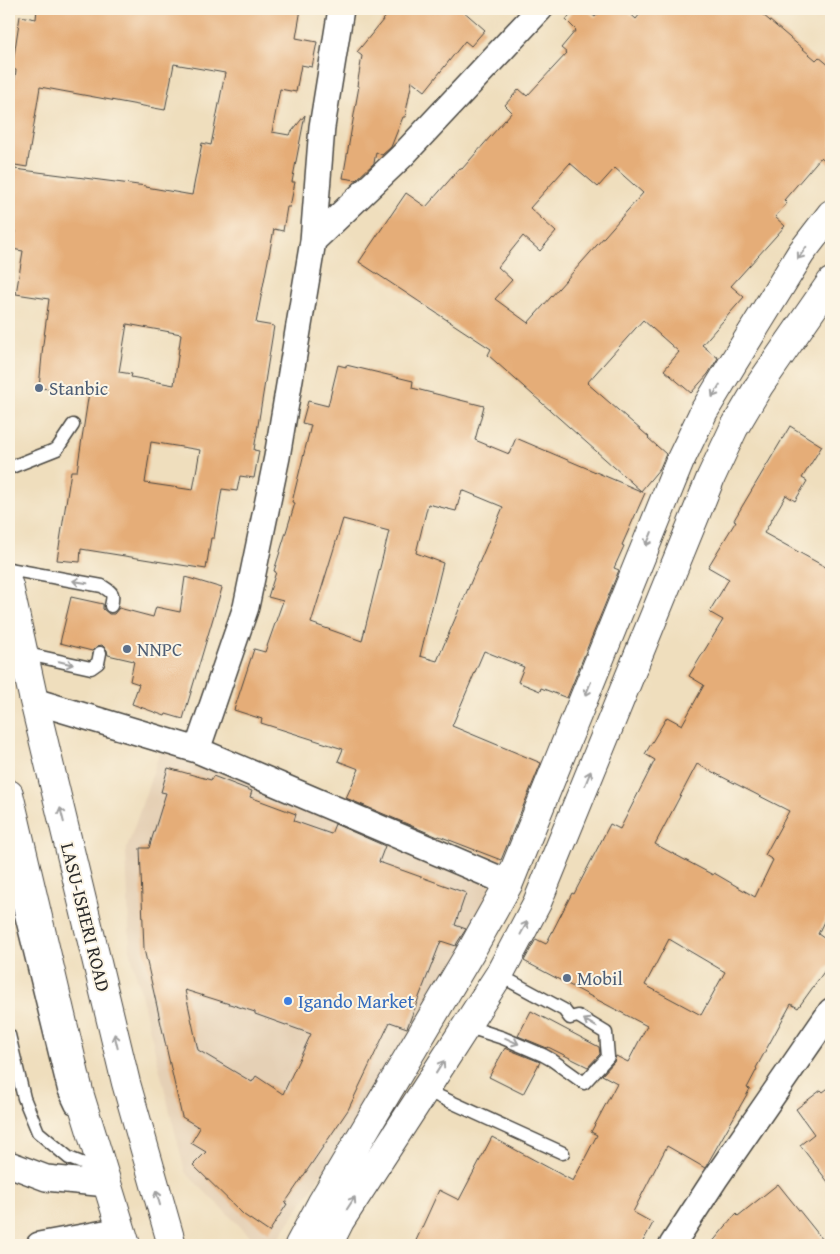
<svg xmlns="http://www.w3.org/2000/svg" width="840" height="1254" font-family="'Gentium Book Plus',serif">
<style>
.built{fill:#e5d0b5}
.building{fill:#e5ad78;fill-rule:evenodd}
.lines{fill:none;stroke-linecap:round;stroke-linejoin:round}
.service-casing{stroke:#484641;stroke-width:15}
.minor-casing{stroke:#484641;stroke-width:28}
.secondary-casing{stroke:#484641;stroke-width:30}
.primary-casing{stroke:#484641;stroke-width:30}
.service{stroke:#fff;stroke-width:12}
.minor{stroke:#fff;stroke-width:25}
.secondary{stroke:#fff;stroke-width:28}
.primary{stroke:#fff;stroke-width:28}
.oneway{stroke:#a0a0a0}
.service-dot{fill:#5c6f8a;stroke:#fcf5e5;stroke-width:2}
.shop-dot{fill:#3f7fe0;stroke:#fcf5e5;stroke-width:2}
.labels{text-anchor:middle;stroke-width:4;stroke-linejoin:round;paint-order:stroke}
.service-label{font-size:19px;fill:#4e5e75;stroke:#fcf5e5;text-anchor:start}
.street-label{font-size:19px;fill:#2b2b2b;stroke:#fcf5e5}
.shop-label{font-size:19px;fill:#366cbe;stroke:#fcf5e5;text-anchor:start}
</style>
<rect width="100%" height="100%" fill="#fcf5e5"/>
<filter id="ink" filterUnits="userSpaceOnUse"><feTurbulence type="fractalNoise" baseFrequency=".02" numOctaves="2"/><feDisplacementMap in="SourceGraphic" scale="10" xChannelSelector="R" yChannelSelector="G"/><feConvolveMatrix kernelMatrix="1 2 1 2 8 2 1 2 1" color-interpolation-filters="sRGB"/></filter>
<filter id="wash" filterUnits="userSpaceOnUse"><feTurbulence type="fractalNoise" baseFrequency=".0096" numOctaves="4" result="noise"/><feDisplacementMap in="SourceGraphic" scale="20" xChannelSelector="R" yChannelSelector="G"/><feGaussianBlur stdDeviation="1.12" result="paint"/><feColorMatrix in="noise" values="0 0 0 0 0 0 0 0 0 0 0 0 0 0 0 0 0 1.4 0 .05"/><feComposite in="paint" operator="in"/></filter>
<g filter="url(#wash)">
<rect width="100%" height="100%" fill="#efdebd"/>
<path class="built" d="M163 743 498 889 404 1052 274 1245H259L185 1172 130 950 126 851Z"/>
<g id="blocks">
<path class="building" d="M37 9H301L296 38 317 42 312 67 301 65 296 92 280 89 272 132 289 135 305 115 292 182H295L290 207H287L283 231 274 229 256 323 274 326 254 450 259 451 254 478 240 476 237 491 222 489 214 538H211L206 569 81 549 80 562 57 560 71 471H77L89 392 39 388 43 344 49 299 16 294 23 251 12 249 15 231 9 230V209L15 169 146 186V187L192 195 202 143 211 145 225 73 174 64 165 110 40 87 27 167 9 164V123L16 70 12 69 20 16 36 19ZM127 324 181 334 174 385 131 377 132 374 119 372ZM151 442 200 450 193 490 145 483Z
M392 9H461L485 30 471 46 465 41 425 91 412 81 405 117H403L391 147 382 155 376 152 374 163 356 180 343 178 359 86H357L362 56 357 52Z
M574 9H585L595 17 602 9H625L636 19 644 9H756L816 60 819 57 831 67V166L821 157 784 200 787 203 775 217 785 226 731 286 744 297 702 345 718 358 708 374 691 393 664 370 679 352 643 320 587 383 649 437 648 438 666 454 660 468 641 491 488 355 491 349 359 262 406 193 426 207 460 168 462 169 512 112 505 105 519 89 527 96 567 53 561 48 576 30 566 20ZM570 163 598 187 615 168 643 193 528 323 495 299 512 280 498 267 523 236 540 251 556 232 530 208Z
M338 365 346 367V365L413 381 412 388 484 406 475 440 509 454 516 438 645 493 622 545 624 546 614 568 619 570 567 698 541 688 540 691 518 682 524 667 484 651 452 726 541 763 501 860 439 836 438 837 346 798 359 769 338 761 343 749 261 723 262 719 234 710 254 649 265 652 283 601 268 597 276 572 274 571 295 503 292 502 311 425 302 423 308 401 328 406ZM462 490 503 507 437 661 420 656 443 563 416 553 428 504 456 511ZM343 519 389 531 362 641 311 623Z
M790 426 822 446 802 478 807 481 795 501 786 495 764 533 831 570V907L818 934 831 943V962L798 1008 791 1004 756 1068 757 1069 747 1088 750 1089 705 1168 667 1146 633 1212 653 1223 641 1245H414L439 1190 459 1200 492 1137 573 1181 597 1135 591 1132 617 1083 602 1075 614 1062 616 1056 628 1062 647 1026 524 961 536 939 546 944 572 893 574 894 610 824 620 829 655 760 645 754 667 717 682 725 704 685 689 676 723 620 709 612 729 579 708 567 736 521 734 520ZM697 764 789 811 765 855 773 860 755 897 714 873 713 875 655 844ZM669 939 725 972 701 1015 645 985Z
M185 577 222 588 183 719 166 714 165 716 132 704 139 684 130 681 134 661 108 655 107 650 102 645 97 646 92 651 60 643 71 597 103 604V609L109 614H114L119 608 153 617 156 607 180 612Z
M168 768 211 780 213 776 252 791 250 797 296 814 294 821 331 834 335 824 385 846 379 862 466 893 455 925 466 929 457 943 456 946 441 941 407 1028 390 1022 348 1110 285 1203 287 1204 269 1232 244 1215 193 1165 206 1152 191 1143 200 1128 182 1117 144 949 140 848H149L166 793 161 792ZM185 990 255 1012V1014L311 1034 283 1094 256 1076 252 1082 198 1050Z
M531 1011 599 1047 600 1054 588 1067 548 1047 547 1048 518 1036Z
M505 1048 540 1062 523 1094 489 1077Z
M831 1086V1186L800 1145 814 1134 796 1109 821 1090 823 1092Z
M778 1184 827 1245H710L736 1214 738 1216Z"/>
</g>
</g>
<g filter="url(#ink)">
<use href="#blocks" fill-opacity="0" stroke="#484641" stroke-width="1"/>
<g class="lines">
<defs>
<path id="service" d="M9 468 57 449 73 425
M9 569 102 586C113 593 114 593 111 606
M23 653 91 668 98 663 100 653
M9 866 64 1090 72 1107
M466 1026 503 1038 543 1055 552 1060 584 1083 608 1057 606 1033 578 1016 570 1018 564 1010 499 975
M9 1035 24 1098 38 1132 69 1158 102 1171
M425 1090 563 1153"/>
<path id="minor" d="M313 241 402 156 540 9
M34 701 197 750 509 883
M197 750 246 607 277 457 313 241 322 127 341 9
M9 1164 46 1178 107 1184
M39 1245 121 1230
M672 1245 715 1179 831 1011"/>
<path id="secondary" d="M299 1245 321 1204 471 951 509 883 680 461 704 411 733 363 801 253 831 214
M328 1245 340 1221 425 1090 499 975 537 903 711 477 734 428 759 386 831 282"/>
<path id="primary" d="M9 586 34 701 126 1083 172 1245
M9 794 80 1096 126 1245"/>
</defs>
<use href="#service" class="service-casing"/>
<use href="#minor" class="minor-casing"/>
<use href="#secondary" class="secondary-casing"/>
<use href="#primary" class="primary-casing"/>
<use href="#service" class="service"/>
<use href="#minor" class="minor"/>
<use href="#secondary" class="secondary"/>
<use href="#primary" class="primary"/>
</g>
<defs><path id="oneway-shaft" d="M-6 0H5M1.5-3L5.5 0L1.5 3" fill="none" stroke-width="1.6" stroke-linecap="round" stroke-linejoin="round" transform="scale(1.25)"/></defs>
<g class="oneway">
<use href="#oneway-shaft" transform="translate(802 253) rotate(125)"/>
<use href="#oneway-shaft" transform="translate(716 391) rotate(121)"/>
<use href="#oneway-shaft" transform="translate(649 539) rotate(112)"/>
<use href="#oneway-shaft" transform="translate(80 582) rotate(-170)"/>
<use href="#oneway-shaft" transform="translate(66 663) rotate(13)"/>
<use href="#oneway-shaft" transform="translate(588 689) rotate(112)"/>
<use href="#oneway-shaft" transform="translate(588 778) rotate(-68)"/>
<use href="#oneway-shaft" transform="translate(62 815) rotate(-104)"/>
<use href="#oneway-shaft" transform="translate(524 928) rotate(-62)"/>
<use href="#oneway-shaft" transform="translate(590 1023) rotate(-149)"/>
<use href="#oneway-shaft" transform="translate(116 1041) rotate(-103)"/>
<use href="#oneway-shaft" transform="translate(512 1041) rotate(24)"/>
<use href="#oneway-shaft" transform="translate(440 1067) rotate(-58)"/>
<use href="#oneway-shaft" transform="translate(158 1198) rotate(-106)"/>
<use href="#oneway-shaft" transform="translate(351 1203) rotate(-57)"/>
</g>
</g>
<g class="service-dot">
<circle cx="39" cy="388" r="5"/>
<circle cx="127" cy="649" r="5"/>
<circle cx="567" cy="978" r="5"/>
</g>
<circle class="shop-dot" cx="288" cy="1001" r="5"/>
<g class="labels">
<g class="service-label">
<text x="49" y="395">Stanbic</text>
<text x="137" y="656">NNPC</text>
<text x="577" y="985">Mobil</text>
</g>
<g class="street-label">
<text transform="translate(86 917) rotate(76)" y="7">LASU-ISHERI ROAD</text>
</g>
<g class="shop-label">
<text x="298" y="1008">Igando Market</text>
</g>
</g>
<rect width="840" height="1254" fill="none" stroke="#fcf5e5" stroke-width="30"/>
</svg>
